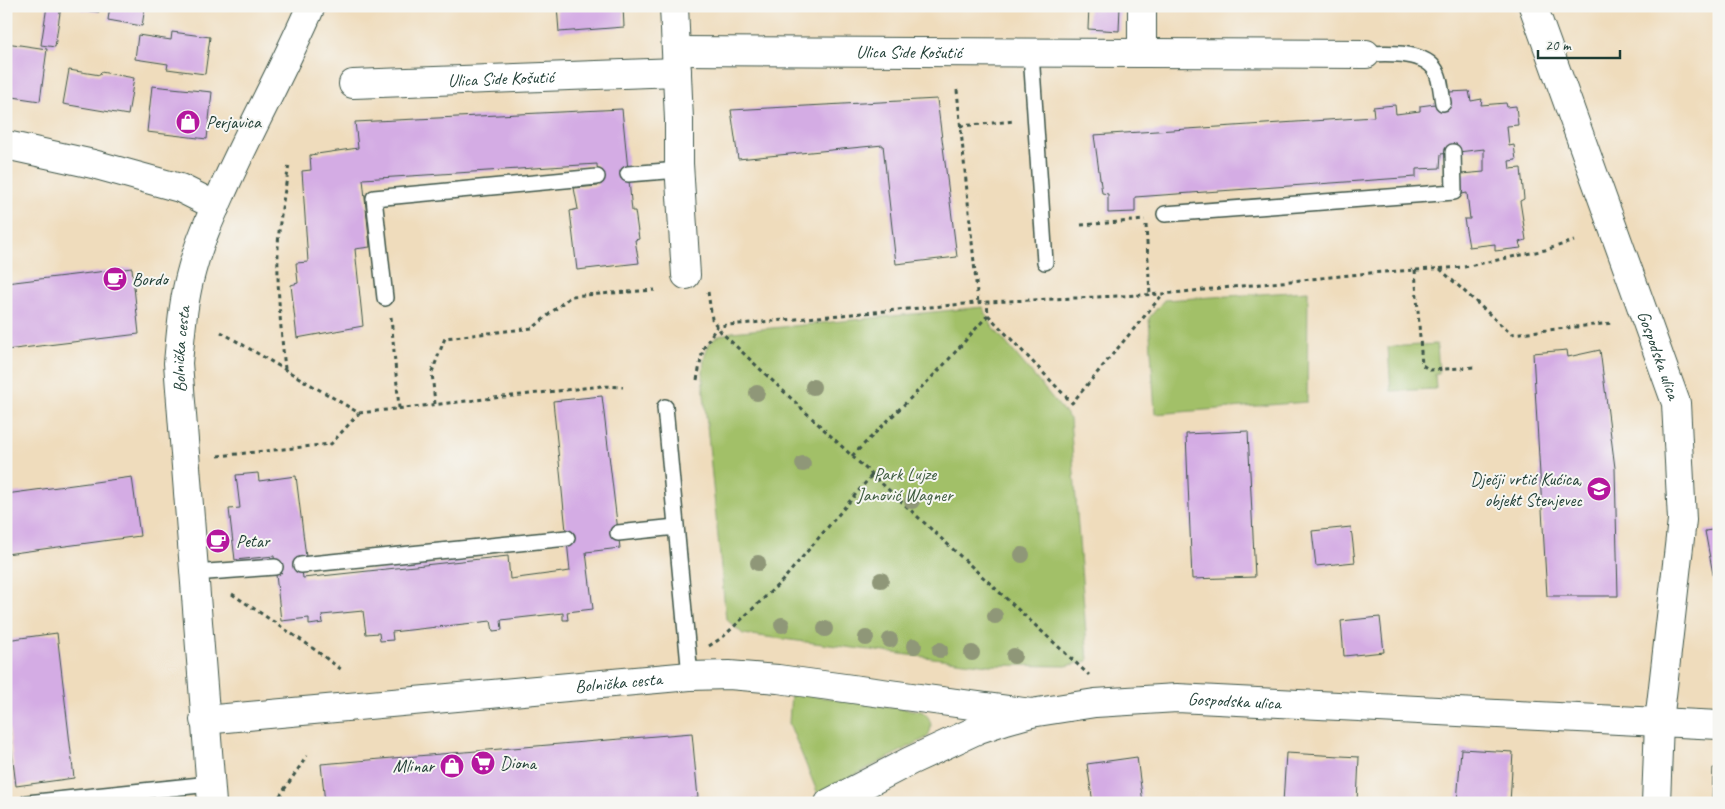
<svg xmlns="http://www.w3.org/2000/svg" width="1725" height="809" font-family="Caveat,sans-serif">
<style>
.green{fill:#a2c067;stroke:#607e4e}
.building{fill:#d4ace4}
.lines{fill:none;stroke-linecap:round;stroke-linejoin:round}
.lane-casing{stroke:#3e5548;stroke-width:18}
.street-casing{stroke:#3e5548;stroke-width:30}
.secondary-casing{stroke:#3e5548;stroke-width:30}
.path{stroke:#3e5548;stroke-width:3;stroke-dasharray:4 4;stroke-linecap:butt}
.lane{stroke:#fff;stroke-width:15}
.street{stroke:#fff;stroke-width:28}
.secondary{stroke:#fff;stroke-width:28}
.tree{fill:#8f9778}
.labels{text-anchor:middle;stroke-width:4;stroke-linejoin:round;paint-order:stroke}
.street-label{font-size:18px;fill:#1f3d34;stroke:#f6f6f2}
.poi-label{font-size:18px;fill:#1f3d34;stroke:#f6f6f2;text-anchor:start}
.park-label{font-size:18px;fill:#405e41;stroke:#f6f6f2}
</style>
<rect width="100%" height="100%" fill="#f6f6f2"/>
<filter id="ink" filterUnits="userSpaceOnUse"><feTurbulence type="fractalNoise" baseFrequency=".02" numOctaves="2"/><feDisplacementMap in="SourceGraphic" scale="10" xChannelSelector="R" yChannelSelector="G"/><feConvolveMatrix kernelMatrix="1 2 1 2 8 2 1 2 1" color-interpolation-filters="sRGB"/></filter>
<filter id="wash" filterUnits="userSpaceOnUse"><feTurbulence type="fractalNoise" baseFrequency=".0096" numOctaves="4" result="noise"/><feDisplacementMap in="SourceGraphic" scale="20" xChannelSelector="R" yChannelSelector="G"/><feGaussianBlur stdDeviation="1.12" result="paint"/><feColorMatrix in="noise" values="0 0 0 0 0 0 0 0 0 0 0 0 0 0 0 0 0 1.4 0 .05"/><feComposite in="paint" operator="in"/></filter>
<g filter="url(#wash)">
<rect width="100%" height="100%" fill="#efdcbc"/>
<path class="green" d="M1308 291 1307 402 1155 414 1149 318 1164 300Z
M983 307 992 326 1070 419 1088 661 1066 666 988 665 743 634 726 619 703 384C703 371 702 349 714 339 718 335 727 334 732 332Z
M1437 344 1439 374H1435L1436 389 1391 391 1388 347Z
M791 693 921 711C932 717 934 729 926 738L818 794 789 723Z"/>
<g id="blocks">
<path class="building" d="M47 6H61L55 47 41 45Z
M82 6H99V12L81 10Z
M110 6 145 7 142 26 108 20Z
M557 6H623L624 27 559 32Z
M1089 6H1120L1119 31 1088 29Z
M172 32 210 37 205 74 167 69 168 64 135 59 138 35 171 40Z
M6 43 47 49 40 101 6 96Z
M69 70 100 75 101 72 134 78 128 115 63 104Z
M152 86 212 92 207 139 147 132Z
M1469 91 1471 101 1482 99 1481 105 1506 103 1507 107 1516 106 1518 125 1507 126 1509 146 1514 145 1516 160 1509 161 1510 169 1521 168 1524 199 1520 201 1526 240 1519 242 1521 248 1495 251V244L1469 247 1464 219H1470L1467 193 1462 194 1461 174 1484 172V149L1441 154 1440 168 1416 169V177L1135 197V212L1108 213V194L1102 193 1094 135 1374 117 1373 107 1395 105 1396 114 1420 111V106L1450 102 1449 92Z
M937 99 957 257 896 264 883 145 738 159 731 110Z
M622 109 632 211H635L639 239 635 240 639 263 577 270 570 211 578 209 574 188 598 186 597 164 363 179 370 247 355 249 363 326 297 338 291 285 298 283 296 263 308 262 302 171 311 170 310 155 358 148 355 122Z
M132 268 139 334 6 350V283Z
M1567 350 1568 357 1600 350 1615 468 1618 596H1547L1533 353Z
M602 396 620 548 586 552 593 609 567 612 568 620H563V613L501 620 502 630 493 631 491 621 392 632 393 640 380 641 379 633 366 634 363 611 322 615 323 623 309 625V618L281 621 274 556 235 560 229 509 240 508 236 475 258 473 259 481 296 476 306 557H300L303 578 508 556 510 579 570 571 553 401Z
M1248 431 1255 577 1192 579 1186 434Z
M132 477 140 536 6 554V494Z
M1351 527 1355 562 1316 566 1312 531Z
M1719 529V585H1715L1705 531Z
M1380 617 1384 652 1344 656 1341 621Z
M57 633 74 778 16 786 6 701V640Z
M692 733 698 798 642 803H325L321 764Z
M1461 749 1513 752 1510 803H1457Z
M1286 753 1359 757 1357 803H1283Z
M1137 757 1143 803H1093L1087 764Z
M1713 768H1719V803H1712Z"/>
</g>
</g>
<g filter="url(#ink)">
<use href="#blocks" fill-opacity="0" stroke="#3e5548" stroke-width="1"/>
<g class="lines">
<defs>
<path id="lane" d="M1031 53 1045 262
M1366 54C1385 53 1421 51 1434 68 1441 77 1441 93 1443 103
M628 174 679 170
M1165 214 1454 192 1453 152
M385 298 374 198 597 177
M665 407 690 676
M618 533 676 527
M301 565 567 538
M194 573 275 567
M27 803 210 784"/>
<g id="street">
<path d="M674 6 679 120V164L686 275"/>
<path id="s1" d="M1533 6 1676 403 1682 520 1659 722 1656 803"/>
<path id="s2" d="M677 51 1366 54"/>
<path d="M1142 53V6"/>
<path id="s3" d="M353 84 677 72"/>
<path id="s4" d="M204 720 690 676 729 675 778 679 1031 713"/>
</g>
<g id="secondary">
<path d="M6 145 93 164 180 188 216 206"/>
<path id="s5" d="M212 803 178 363C181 332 183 300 192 269 200 239 214 210 227 181 254 122 285 66 311 6"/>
<path id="s6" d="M829 803 910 761 979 729 1006 720 1031 713 1095 703 1177 698 1719 725"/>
</g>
</defs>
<use href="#lane" class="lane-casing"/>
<use href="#street" class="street-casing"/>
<use href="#secondary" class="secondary-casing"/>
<path class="path" d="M957 90 978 303
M960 126 1015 121
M1081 225 1145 220
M1146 225 1150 295
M1440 269 1511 334 1612 323
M1415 270 1422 365 1430 370 1475 367
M708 292 712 319 721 332 852 456 1089 675
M988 315 1072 403 1163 294
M391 317 399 408
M221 332 359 413 602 386 623 387
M285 369C281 330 277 291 278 252 278 223 285 193 289 164
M697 380 703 349 717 326 987 302 1163 294 1370 273 1464 267 1545 250 1574 241
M435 404 432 372 445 338 533 328 571 296 655 290
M218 456 331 444 359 413
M852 456 941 368 988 315 987 302
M232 594 307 644 342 670
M709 646 723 637 783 580 872 475
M275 803 307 756"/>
<use href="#lane" class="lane"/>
<use href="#street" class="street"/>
<use href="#secondary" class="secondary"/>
</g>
<g class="tree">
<circle cx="813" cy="387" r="8"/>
<circle cx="757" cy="393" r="8"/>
<circle cx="803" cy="464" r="8"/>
<circle cx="912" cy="501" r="8"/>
<circle cx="1022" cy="555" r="8"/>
<circle cx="758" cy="563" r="8"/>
<circle cx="881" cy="580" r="8"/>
<circle cx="995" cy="616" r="8"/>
<circle cx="782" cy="625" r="8"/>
<circle cx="825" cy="629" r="8"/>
<circle cx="866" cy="638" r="8"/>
<circle cx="890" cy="640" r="8"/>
<circle cx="914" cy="646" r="8"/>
<circle cx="940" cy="650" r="8"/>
<circle cx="972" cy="653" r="8"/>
<circle cx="1014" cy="656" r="8"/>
</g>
</g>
<defs>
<symbol id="shop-disc" viewBox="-11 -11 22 22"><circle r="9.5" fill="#b5179e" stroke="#f6f6f2"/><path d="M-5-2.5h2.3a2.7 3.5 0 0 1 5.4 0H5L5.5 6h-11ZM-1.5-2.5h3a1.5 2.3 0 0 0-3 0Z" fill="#fff"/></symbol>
<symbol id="cafe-disc" viewBox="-11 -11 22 22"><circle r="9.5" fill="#b5179e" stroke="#f6f6f2"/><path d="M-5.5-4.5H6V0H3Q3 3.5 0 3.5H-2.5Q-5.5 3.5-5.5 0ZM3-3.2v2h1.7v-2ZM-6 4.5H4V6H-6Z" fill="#fff"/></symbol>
<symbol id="school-disc" viewBox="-11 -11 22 22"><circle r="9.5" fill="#b5179e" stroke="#f6f6f2"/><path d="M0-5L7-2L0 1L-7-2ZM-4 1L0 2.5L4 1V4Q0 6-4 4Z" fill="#fff"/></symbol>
<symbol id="supermarket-disc" viewBox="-11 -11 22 22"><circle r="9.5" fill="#b5179e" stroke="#f6f6f2"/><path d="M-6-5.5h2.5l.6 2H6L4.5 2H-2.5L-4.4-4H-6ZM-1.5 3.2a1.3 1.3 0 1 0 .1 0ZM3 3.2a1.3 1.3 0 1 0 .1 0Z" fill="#fff"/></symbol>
</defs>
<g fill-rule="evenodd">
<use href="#shop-disc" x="174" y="108" width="28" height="28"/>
<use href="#cafe-disc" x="101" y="265" width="28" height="28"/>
<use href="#school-disc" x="1585" y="475" width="28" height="28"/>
<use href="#cafe-disc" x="204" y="527" width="28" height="28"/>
<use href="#supermarket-disc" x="469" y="749" width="28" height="28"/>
<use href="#shop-disc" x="438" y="752" width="28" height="28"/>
</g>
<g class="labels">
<g class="street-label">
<text dy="6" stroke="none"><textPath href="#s2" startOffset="232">Ulica Side Košutić</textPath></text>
<text dy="6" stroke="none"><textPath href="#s3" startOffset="148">Ulica Side Košutić</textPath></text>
<text dy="6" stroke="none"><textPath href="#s5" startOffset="455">Bolnička cesta</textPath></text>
<text dy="6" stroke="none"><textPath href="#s1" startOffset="371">Gospodska ulica</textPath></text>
<text dy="6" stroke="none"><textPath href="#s4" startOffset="416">Bolnička cesta</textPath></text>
<text dy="6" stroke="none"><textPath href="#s6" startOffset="426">Gospodska ulica</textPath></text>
</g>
<g class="poi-label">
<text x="206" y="128">Perjavica</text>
<text x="132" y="285">Bordo</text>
<text x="1582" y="485" text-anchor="end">Dječji vrtić Kućica,<tspan x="1582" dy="21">objekt Stenjevec</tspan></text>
<text x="236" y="547">Petar</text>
<text x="500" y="769">Diona</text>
<text x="434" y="772" text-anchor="end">Mlinar</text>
</g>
<g class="park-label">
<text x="905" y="480">Park Lujze<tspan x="905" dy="21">Janović Wagner</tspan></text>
</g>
</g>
<rect width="1725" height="809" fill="none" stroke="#f6f6f2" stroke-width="25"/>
<path d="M1538 50v8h82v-8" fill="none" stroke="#1f3d34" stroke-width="2.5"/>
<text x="1545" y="50" font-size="15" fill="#1f3d34" stroke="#f6f6f2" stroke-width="4" paint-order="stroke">20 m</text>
</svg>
